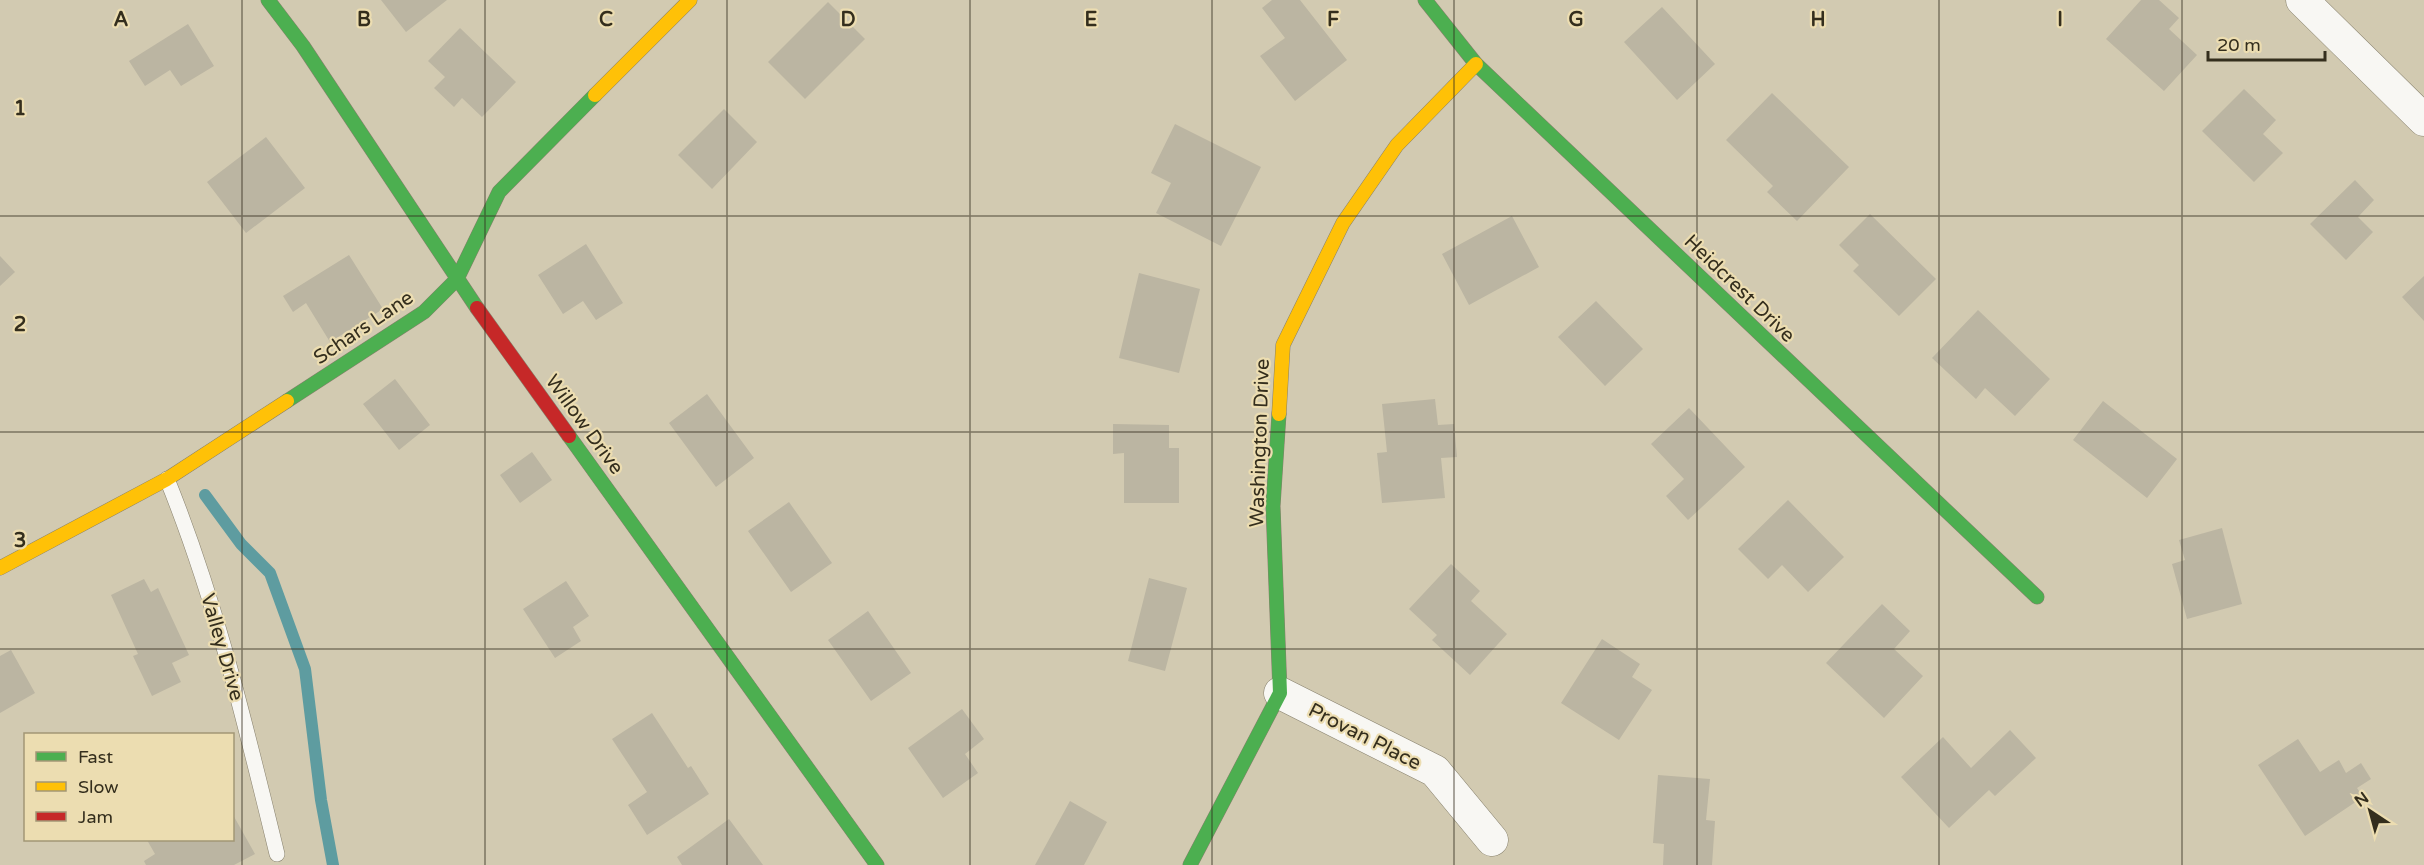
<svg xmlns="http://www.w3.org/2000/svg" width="2424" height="865" font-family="'Varela Round',sans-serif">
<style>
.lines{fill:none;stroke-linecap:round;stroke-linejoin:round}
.stream{stroke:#5e9ca0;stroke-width:12}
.building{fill:#bbb5a2}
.lane-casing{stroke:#87806d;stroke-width:16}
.street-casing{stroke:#87806d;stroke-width:33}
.fast-casing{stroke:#87806d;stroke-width:15}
.slow-casing{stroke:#87806d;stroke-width:15}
.jam-casing{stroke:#87806d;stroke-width:15}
.lane{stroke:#f8f7f3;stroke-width:15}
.street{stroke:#f8f7f3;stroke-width:32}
.fast{stroke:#4caf50;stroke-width:14}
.slow{stroke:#ffc107;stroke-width:14}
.jam{stroke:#c62828;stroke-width:14}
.grid{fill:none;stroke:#342e1d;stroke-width:1.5;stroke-opacity:0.55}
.labels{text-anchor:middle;stroke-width:4.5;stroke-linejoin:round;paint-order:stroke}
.street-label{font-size:20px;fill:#342e1d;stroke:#ecddb1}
.grid-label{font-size:20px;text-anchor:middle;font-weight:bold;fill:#342e1d;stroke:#ecddb1;stroke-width:4.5;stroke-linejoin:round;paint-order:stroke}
</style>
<rect width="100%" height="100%" fill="#d2cab1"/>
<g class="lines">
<path class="stream" d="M205 495 241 544 270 573 305 669 321 800 333 865"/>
</g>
<path class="building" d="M381 0H447L406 32Z
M1272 0H1300L1347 60 1295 101 1260 56 1285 38 1262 8Z
M2141 0H2159L2179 18 2169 29 2197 55 2164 91 2106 39Z
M828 2 865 39 805 99 768 62Z
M1662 7 1715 64 1677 100 1624 42Z
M188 24 214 66 181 86 170 70 145 86 129 61Z
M460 28 516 82 482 117 462 98 454 107 434 88 445 77 428 61Z
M2244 89 2276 120 2263 134 2283 153 2254 182 2202 131Z
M1772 93 1849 167 1797 221 1767 192 1773 186 1726 140Z
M724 109 757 142 712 189 678 155Z
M1175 124 1261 167 1221 246 1156 213 1171 183 1151 173Z
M266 137 305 188 246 233 207 182Z
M2355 180 2374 200 2358 217 2373 232 2346 260 2310 224Z
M1870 214 1936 279 1899 316 1853 271 1859 265 1839 245Z
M1512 216 1539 267 1469 305 1442 254Z
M586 244 623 303 596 320 583 301 563 314 538 275Z
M349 255 383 309 330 342 306 303 293 312 283 296Z
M0 256 15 272 0 286Z
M1139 273 1200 289 1179 373 1119 358Z
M2424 276V321L2402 297Z
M1596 301 1643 349 1605 386 1558 337Z
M1978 310 2050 379 2015 416 1985 388 1976 399 1932 358Z
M395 379 430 425 399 450 363 404Z
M707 394 754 458 716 487 669 423Z
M1435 399 1438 425 1454 424 1457 457 1441 458 1445 498 1382 503 1377 453 1387 452 1382 404Z
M2103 401 2177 459 2147 498 2073 440Z
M1689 408 1745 467 1688 520 1666 496 1684 479 1651 444Z
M1113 424 1169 425V448H1179V503H1124V453L1113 454Z
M532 452 552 480 520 503 500 475Z
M1788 500 1844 557 1808 592 1782 565 1768 579 1738 549Z
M789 502 832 563 791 592 748 531Z
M2222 528 2242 604 2187 619 2172 564 2185 560 2179 540Z
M1451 564 1480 591 1471 601 1507 634 1470 675 1432 640 1437 635 1409 609Z
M1149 578 1187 588 1165 671 1128 661Z
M144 579 151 592 158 588 189 655 172 663 181 682 152 696 133 656 138 654 111 595Z
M566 581 589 616 573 627 581 641 555 658 523 609Z
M1882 604 1910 631 1894 649 1923 676 1884 718 1826 663Z
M868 611 911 673 871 701 828 640Z
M1602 639 1640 664 1632 677 1652 690 1619 740 1561 703Z
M11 650 35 693 0 713V656Z
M962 709 984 739 965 754 978 773 943 798 908 748Z
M652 713 688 768 691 766 709 794 647 835 628 805 647 792 612 739Z
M2010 730 2036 758 1995 796 1989 790 1949 828 1901 777 1943 737 1971 768Z
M2298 739 2320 772 2339 760 2346 773 2361 763 2371 779 2357 788 2363 797 2305 836 2258 765Z
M1658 775 1710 779 1706 820 1715 821 1712 865H1663L1664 844 1653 843Z
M1070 801 1107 822 1084 865H1035Z
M232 813 255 854 234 865H146L144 861 155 854 147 840H232Z
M729 819 763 865H682L677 857Z"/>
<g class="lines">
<defs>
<path id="lane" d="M167 479C216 600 246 727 277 854"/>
<path id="street" d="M2302 0 2424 120
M1280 693 1435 771 1492 840"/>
<path id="fast" d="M268 0 303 46 477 308
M1425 0 1476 64 2037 597
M287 401 424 312 457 279 499 192 595 95
M569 436 877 865
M1190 865 1280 693 1273 506 1279 414"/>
<path id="slow" d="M595 95 690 0
M1279 414 1283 345 1343 223 1397 145 1476 64
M0 568 167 479 287 401"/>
<path id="jam" d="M477 308 569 436"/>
</defs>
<use href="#lane" class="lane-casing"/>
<use href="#street" class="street-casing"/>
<use href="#fast" class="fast-casing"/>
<use href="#slow" class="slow-casing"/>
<use href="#jam" class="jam-casing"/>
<use href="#lane" class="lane"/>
<use href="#street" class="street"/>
<use href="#fast" class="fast"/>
<use href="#slow" class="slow"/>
<use href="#jam" class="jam"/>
</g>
<path class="grid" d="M242 0V865M485 0V865M727 0V865M970 0V865M1212 0V865M1454 0V865M1697 0V865M1939 0V865M2182 0V865M0 216H2424M0 432H2424M0 649H2424"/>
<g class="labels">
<g class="street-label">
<text transform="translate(1740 288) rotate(44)" y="7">Heidcrest Drive</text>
<text transform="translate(363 327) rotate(-34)" y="7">Schars Lane</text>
<text transform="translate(585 424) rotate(54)" y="7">Willow Drive</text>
<text transform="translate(1259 443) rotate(-88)" y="7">Washington Drive</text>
<text transform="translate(223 647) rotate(74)" y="7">Valley Drive</text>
<text transform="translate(1365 736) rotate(27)" y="7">Provan Place</text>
</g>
</g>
<g class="grid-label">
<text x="121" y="26">A</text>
<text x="364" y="26">B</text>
<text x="606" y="26">C</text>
<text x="848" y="26">D</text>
<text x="1091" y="26">E</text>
<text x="1333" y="26">F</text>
<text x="1576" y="26">G</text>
<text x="1818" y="26">H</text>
<text x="2060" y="26">I</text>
<text x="20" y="115">1</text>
<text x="20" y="331">2</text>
<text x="20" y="547">3</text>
</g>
<rect x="24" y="733" width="210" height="108" fill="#ecddb1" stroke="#a29776" stroke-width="1.5"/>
<rect x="36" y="752" width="30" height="9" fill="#4caf50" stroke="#a29776" stroke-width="1.5"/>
<text x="78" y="763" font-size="18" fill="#342e1d">Fast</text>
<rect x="36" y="782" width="30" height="9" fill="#ffc107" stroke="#a29776" stroke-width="1.5"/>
<text x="78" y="793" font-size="18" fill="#342e1d">Slow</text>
<rect x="36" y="812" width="30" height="9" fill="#c62828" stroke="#a29776" stroke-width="1.5"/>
<text x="78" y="823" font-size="18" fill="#342e1d">Jam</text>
<g transform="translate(2370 811) rotate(324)" stroke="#ecddb1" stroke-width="4.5" paint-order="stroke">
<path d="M0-4.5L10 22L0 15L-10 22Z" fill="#342e1d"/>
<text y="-9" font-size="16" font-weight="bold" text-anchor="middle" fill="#342e1d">N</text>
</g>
<path d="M2208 51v9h117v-9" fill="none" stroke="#342e1d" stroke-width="3"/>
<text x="2217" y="51" font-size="18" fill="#342e1d" stroke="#ecddb1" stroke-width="4.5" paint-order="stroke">20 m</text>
</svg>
